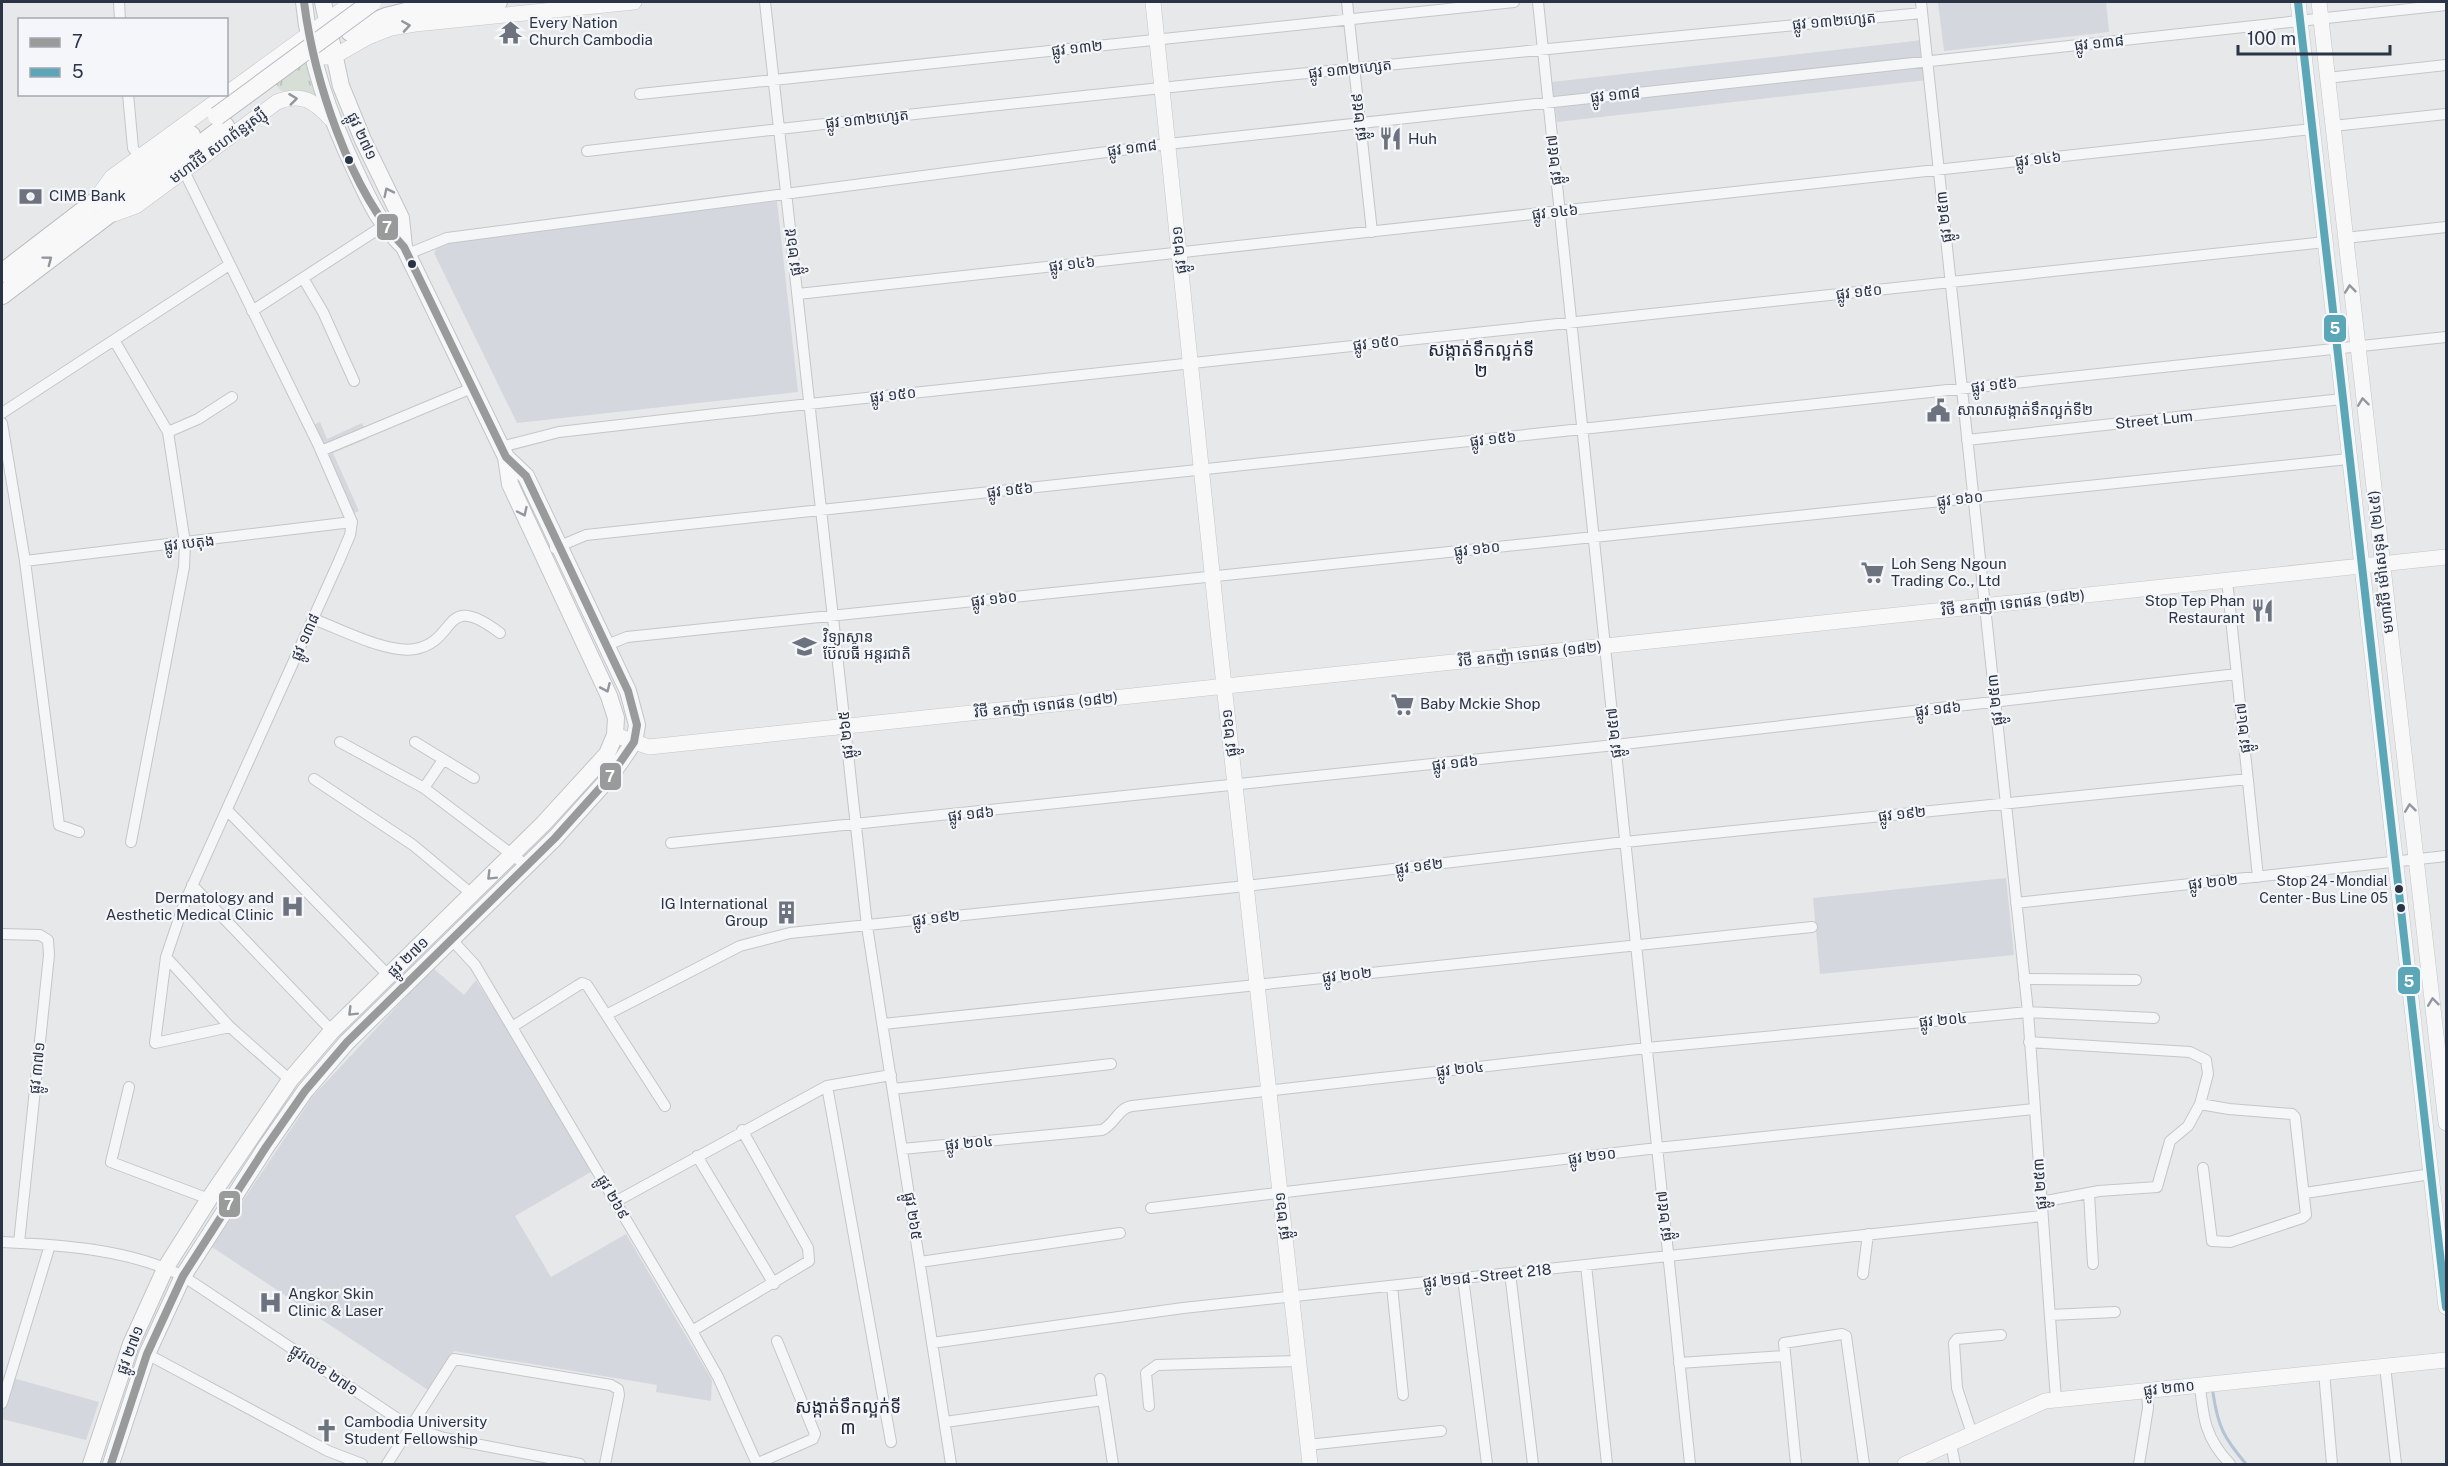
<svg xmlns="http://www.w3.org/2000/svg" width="2448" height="1466" font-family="'Public Sans','Noto Sans Khmer',sans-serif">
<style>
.built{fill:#d4d7dd}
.grass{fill:url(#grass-tufts)}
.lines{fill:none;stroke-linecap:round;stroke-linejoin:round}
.stream{stroke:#b4c4d5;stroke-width:3}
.street-casing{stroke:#c4c6c8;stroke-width:12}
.secondary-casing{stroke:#c4c6c8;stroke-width:16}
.primary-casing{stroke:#c2c5c8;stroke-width:18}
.highway-casing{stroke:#b8bbbf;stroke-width:20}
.street{stroke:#f5f6f7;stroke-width:10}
.secondary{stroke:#f8f8f8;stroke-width:15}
.primary{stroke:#f8f8f8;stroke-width:16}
.highway{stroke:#f8f8f8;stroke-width:18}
.highway-bridge-casing{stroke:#b8bbbf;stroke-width:20;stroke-linecap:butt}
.highway-bridge{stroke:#f8f8f8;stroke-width:18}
.bus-1-casing{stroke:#f4f6f9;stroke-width:12}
.bus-2-casing{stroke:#f4f6f9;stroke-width:12}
.bus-1{stroke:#999a9a;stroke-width:8}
.bus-2{stroke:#5ca7b7;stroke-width:8}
.oneway{stroke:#92969e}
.bus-dot{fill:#2b3445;stroke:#f4f6f9;stroke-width:2}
.labels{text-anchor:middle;stroke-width:4.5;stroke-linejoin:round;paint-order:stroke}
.bus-label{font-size:14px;fill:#2b3445;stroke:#f4f6f9;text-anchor:end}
.street-label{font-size:15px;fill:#2b3445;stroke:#f4f6f9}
.poi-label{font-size:15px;fill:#2b3445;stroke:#f4f6f9;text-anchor:start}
.quarter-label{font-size:18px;fill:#1d2536;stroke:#f4f6f9}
.line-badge{stroke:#f4f6f9;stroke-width:2}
.badge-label{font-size:16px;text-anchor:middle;font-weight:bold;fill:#fff}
</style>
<defs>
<pattern id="grass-tufts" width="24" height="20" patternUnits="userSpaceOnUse" patternTransform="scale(1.5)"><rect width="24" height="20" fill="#d6ded6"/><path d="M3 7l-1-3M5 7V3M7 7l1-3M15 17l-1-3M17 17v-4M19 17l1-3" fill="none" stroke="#b8bfb9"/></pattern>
</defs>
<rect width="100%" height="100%" fill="#e6e8ea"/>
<path class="built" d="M1938 2H2106L2109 32 1944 51Z
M1923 40 1927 80 1557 122 1552 82Z
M777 201 798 392 517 423 434 253 437 248 448 242Z
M320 422 327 439 362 423 369 438 333 453 359 511 345 517 305 429Z
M2006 878 2014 955 1820 974 1813 898Z
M433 968 464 995 476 980 596 1169 515 1216 551 1277 626 1234 712 1380 711 1401 656 1392 657 1385 454 1351 428 1390 212 1247 313 1096Z
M2 1375 99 1402 86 1440 2 1419Z"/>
<path class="grass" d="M305 47 319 99 305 92 281 91 268 74Z"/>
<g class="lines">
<path class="stream" d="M2213 1393C2218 1427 2224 1438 2246 1464"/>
<defs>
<path id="street" d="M119 2 120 20
M765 2 867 926 951 1464
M1347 2 1372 232
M1538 2 1690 1464
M1921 2 2028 1012 2056 1400
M2327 78 2446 65
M128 94 133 148 140 158
M640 94 1514 2
M2333 126 2446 114
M587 151C1031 99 1477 55 1922 13
M184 171 318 444 352 522 350 535 339 561 184 904 166 957 155 1043 230 1027
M2345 238 2446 227
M408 254 447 238 1168 144 2446 5
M303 278 323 312 354 381
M798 294 2312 129
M252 311 383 226
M114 340 168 432 185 543 184 567 131 842
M2 413 229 265
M2 423 25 561 59 825 79 832
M168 432 198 419 232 397
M1967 440 2342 399
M501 447 559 432 716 414 2325 242
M321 451 472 388
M555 548 586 535 2446 337
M25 561 352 522
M2227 580 2258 877
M313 619C341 629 387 654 415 649 458 642 442 589 500 633
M607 645 627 637 2348 459
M340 742 424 788 527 866
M415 742 474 778
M314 779 413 845 473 895
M424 788 443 760
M228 811 388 975
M671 843 1615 745 2237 674
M192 885 332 1031
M2016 903 2446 856
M2 934 40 935 48 940 49 955 19 1243
M452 940 475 965 692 1331 718 1377 757 1464
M166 957 230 1027 290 1080
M2024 979 2136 980
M608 1014 740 946 790 933 1246 886 1625 842 2248 779
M883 1024 1812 927
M512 1027 577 986 582 983 587 985 665 1106
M2029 1042 2190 1052 2206 1060 2208 1074 2200 1104 2188 1126 2170 1141 2157 1187 2099 1191 2041 1202
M827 1086 891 1442
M129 1087 111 1162 209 1199
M893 1089 1111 1064
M2200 1104 2229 1109 2292 1114 2295 1117 2306 1215 2302 1218 2230 1242 2212 1241 2203 1168
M902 1149 1102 1130C1115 1124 1118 1108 1132 1106L1647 1048 2028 1012 2154 1018
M697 1156 774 1284
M2089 1193 2093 1264
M2305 1193 2431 1174
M615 1202 827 1086 891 1075
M1151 1208 1657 1148 2034 1109
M2 1242C62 1245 128 1249 183 1276L410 1427 444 1438 580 1464
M920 1262 1120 1233
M1586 1265 1607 1464
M1510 1273 1533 1464
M1863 1274 1868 1234
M1463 1278 1487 1464
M1392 1286 1403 1395
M2050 1315 2115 1312
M692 1331 809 1261 808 1248 742 1130
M932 1343 1183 1308 2042 1216
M147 1354 328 1451 362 1464
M1679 1363 1785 1356
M2385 1366 2396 1464
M2324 1372 2332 1464
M1100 1379 1113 1464
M2200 1385C2203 1419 2206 1439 2230 1464
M2 1403 50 1245
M1149 1406 1146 1373 1157 1365 1298 1361
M945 1422 1103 1400
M1972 1434 1957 1388 1954 1343 1957 1339 2001 1335
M1951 1444 1955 1464
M1307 1445 1441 1431
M387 1464 454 1359 611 1385 618 1389 619 1395 605 1464
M756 1464 813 1439 815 1434 777 1341
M1796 1464 1784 1343 1842 1334 1846 1336 1864 1464
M2139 1464 2148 1408 2147 1391"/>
<path id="secondary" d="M1153 2 1219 640 1310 1464
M2298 2 2446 1307
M2319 2 2446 1123
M311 51 321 57H333L368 37 391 28 415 24 634 2
M98 196 112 177 353 2
M114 214 136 206 277 102C302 92 314 101 331 119
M615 735 649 747 2446 557
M1905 1464 2045 1401 2446 1360"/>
<path id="primary" d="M304 2C310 62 329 115 355 170 370 202 378 222 404 247
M91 1464 131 1344 166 1267 209 1199 290 1080 332 1031 543 824 607 754 615 735 616 718 609 696 510 484 506 457 404 247 401 218 363 140 341 86 323 2
M111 1464 147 1354 183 1276 266 1147 305 1091 347 1042 555 838 610 777 634 742 637 725 628 691 526 476 506 457"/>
<path id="highway" d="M350 32 386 17 414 10 498 2
M2 273 92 204 191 135
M2 295 225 126"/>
</defs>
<use href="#street" class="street-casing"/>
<use href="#secondary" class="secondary-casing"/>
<use href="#primary" class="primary-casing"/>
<use href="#highway" class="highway-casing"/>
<use href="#street" class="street"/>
<use href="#secondary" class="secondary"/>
<use href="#primary" class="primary"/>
<use href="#highway" class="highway"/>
<defs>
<path id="highway-bridge" d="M217 116 372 2"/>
</defs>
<use href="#highway-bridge" class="highway-bridge-casing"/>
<use href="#highway-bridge" class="highway-bridge"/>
<defs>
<path id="bus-1" d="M111 1464 147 1354 183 1276 266 1147 305 1091 347 1042 555 838 610 777 634 742 637 725 628 691 526 476 506 457 404 247C349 190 314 79 304 2"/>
<path id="bus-2" d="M2298 2 2446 1307"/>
</defs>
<use href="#bus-1" class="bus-1-casing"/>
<use href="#bus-2" class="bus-2-casing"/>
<use href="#bus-1" class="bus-1"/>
<use href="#bus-2" class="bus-2"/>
</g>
<defs><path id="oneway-chevron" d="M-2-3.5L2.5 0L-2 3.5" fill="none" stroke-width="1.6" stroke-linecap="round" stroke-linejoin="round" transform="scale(1.5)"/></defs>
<g class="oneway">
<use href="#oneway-chevron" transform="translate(406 26) rotate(-9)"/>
<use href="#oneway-chevron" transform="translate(293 99) rotate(-7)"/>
<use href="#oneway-chevron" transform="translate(388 192) rotate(-116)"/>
<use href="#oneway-chevron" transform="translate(48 260) rotate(-37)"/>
<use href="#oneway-chevron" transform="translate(2350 289) rotate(-96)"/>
<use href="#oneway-chevron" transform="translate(2363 402) rotate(-97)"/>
<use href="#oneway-chevron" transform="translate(523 512) rotate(65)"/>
<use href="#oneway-chevron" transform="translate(606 688) rotate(66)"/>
<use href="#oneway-chevron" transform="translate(2410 808) rotate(-97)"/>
<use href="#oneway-chevron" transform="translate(491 876) rotate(135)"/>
<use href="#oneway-chevron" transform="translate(2433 1002) rotate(-97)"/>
<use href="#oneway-chevron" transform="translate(352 1012) rotate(135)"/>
</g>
<defs>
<symbol id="temple-bare" viewBox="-9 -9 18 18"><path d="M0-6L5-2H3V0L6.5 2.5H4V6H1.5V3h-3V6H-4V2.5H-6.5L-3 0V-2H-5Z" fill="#6c737f" stroke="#f4f6f9" stroke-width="2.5" paint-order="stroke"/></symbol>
<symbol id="restaurant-bare" viewBox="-9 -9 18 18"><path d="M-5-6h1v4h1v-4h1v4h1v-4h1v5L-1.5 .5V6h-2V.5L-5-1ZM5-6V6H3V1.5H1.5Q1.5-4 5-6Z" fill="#6c737f" stroke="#f4f6f9" stroke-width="2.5" paint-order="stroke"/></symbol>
<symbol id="bank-bare" viewBox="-9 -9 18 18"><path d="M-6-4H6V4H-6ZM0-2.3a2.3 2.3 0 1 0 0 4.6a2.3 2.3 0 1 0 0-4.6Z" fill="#6c737f" stroke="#f4f6f9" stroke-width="2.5" paint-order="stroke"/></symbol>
<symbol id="civic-bare" viewBox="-9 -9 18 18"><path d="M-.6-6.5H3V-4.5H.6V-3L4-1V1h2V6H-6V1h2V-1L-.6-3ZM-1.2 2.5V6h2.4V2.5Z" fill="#6c737f" stroke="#f4f6f9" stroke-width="2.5" paint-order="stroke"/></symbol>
<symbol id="supermarket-bare" viewBox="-9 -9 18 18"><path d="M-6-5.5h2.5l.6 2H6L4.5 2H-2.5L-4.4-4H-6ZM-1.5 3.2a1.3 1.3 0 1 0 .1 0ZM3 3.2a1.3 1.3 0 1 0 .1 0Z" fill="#6c737f" stroke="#f4f6f9" stroke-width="2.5" paint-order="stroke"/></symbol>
<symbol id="school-bare" viewBox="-9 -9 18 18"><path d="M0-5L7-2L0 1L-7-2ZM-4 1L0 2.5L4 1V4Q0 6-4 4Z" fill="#6c737f" stroke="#f4f6f9" stroke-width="2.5" paint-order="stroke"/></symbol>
<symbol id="hospital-bare" viewBox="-9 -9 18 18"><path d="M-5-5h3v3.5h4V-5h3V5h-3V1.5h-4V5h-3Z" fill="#6c737f" stroke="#f4f6f9" stroke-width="2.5" paint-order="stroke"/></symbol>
<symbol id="building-bare" viewBox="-9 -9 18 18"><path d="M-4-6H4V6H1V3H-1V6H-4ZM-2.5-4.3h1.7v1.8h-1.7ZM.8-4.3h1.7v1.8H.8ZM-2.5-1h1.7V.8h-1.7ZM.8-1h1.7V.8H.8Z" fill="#6c737f" stroke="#f4f6f9" stroke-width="2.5" paint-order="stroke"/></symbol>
<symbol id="church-bare" viewBox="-9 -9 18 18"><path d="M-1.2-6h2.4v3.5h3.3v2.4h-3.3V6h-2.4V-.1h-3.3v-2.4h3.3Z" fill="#6c737f" stroke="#f4f6f9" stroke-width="2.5" paint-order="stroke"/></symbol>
</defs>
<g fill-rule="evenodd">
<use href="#temple-bare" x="494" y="16" width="33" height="33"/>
<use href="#restaurant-bare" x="1374" y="122" width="33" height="33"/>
<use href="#bank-bare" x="14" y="180" width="33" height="33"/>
<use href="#civic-bare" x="1922" y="394" width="33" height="33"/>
<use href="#supermarket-bare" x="1856" y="556" width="33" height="33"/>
<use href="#restaurant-bare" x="2246" y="594" width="33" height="33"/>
<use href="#school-bare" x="788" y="630" width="33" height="33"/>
<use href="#supermarket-bare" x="1386" y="688" width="33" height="33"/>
<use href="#hospital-bare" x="276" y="890" width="33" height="33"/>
<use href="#building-bare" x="770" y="896" width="33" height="33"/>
<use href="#hospital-bare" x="254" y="1286" width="33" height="33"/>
<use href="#church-bare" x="310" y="1414" width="33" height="33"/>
</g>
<g class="bus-dot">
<circle cx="349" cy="160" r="5"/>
<circle cx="412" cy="264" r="5"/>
<circle cx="2399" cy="889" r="5"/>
<circle cx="2401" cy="908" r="5"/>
</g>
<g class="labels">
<g class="bus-label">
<text x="2388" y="886">Stop 24 - Mondial<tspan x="2388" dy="17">Center - Bus Line 05</tspan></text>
</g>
<g class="street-label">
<text transform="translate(1834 21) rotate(-5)" y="5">ផ្លូវ ១៣២ហ្សេត</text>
<text transform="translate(2099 43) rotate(-6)" y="5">ផ្លូវ ១៣៨</text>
<text transform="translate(1077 48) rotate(-6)" y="5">ផ្លូវ ១៣២</text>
<text transform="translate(1350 69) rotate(-6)" y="5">ផ្លូវ ១៣២ហ្សេត</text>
<text transform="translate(1615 95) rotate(-6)" y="5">ផ្លូវ ១៣៨</text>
<text transform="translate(1359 117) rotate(-96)" y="5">ផ្លូវ ២៥៩</text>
<text transform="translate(867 119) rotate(-6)" y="5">ផ្លូវ ១៣២ហ្សេត</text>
<text transform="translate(362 136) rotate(65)" y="5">ផ្លូវ ២៧១</text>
<text transform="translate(218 146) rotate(-36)" y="5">មហាវិថី សហព័ន្ធរុស្ស៊ី</text>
<text transform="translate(1132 148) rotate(-7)" y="5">ផ្លូវ ១៣៨</text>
<text transform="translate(2038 159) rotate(-6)" y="5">ផ្លូវ ១៤៦</text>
<text transform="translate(1554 160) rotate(-96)" y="5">ផ្លូវ ២៥៧</text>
<text transform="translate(1555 212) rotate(-6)" y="5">ផ្លូវ ១៤៦</text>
<text transform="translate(1944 217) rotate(-96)" y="5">ផ្លូវ ២៥៣</text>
<text transform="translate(1179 250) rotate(-96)" y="5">ផ្លូវ ២៦១</text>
<text transform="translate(793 252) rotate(-97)" y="5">ផ្លូវ ២៦៥</text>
<text transform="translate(1072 264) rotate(-6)" y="5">ផ្លូវ ១៤៦</text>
<text transform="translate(1859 292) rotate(-6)" y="5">ផ្លូវ ១៥០</text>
<text transform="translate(1376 343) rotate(-6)" y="5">ផ្លូវ ១៥០</text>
<text transform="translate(1994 385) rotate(-6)" y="5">ផ្លូវ ១៥៦</text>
<text transform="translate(893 395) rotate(-6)" y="5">ផ្លូវ ១៥០</text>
<text transform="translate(2154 420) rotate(-6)" y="5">Street Lum</text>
<text transform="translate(1493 439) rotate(-6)" y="5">ផ្លូវ ១៥៦</text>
<text transform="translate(1010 490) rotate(-6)" y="5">ផ្លូវ ១៥៦</text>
<text transform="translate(1960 499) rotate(-6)" y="5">ផ្លូវ ១៦០</text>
<text transform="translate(189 543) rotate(-6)" y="5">ផ្លូវ បេតុង</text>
<text transform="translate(1477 549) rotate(-6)" y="5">ផ្លូវ ១៦០</text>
<text transform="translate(2381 562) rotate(-96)" y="5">មហាវិថី ម៉ៅសេទុង (២៤៥)</text>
<text transform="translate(994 599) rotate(-6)" y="5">ផ្លូវ ១៦០</text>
<text transform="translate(2013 603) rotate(-6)" y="5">វិថី ឧកញ៉ា ទេពផន (១៨២)</text>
<text transform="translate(305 637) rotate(-66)" y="5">ផ្លូវ ១៣៨</text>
<text transform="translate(1530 654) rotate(-6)" y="5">វិថី ឧកញ៉ា ទេពផន (១៨២)</text>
<text transform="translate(1995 700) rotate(-96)" y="5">ផ្លូវ ២៥៣</text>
<text transform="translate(1046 705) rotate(-6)" y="5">វិថី ឧកញ៉ា ទេពផន (១៨២)</text>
<text transform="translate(1938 709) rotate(-6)" y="5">ផ្លូវ ១៨៦</text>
<text transform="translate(2243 728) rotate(-96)" y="5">ផ្លូវ ២៤៧</text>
<text transform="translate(1229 733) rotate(-96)" y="5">ផ្លូវ ២៦១</text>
<text transform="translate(1614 733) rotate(-96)" y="5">ផ្លូវ ២៥៧</text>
<text transform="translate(846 735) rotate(-96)" y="5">ផ្លូវ ២៦៥</text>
<text transform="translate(1455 763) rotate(-6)" y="5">ផ្លូវ ១៨៦</text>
<text transform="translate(971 814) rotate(-6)" y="5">ផ្លូវ ១៨៦</text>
<text transform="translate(1902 814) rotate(-6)" y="5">ផ្លូវ ១៩២</text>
<text transform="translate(1419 866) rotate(-7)" y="5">ផ្លូវ ១៩២</text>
<text transform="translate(2213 882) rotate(-6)" y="5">ផ្លូវ ២០២</text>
<text transform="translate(936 918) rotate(-6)" y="5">ផ្លូវ ១៩២</text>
<text transform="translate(408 957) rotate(-44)" y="5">ផ្លូវ ២៧១</text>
<text transform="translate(1347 975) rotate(-6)" y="5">ផ្លូវ ២០២</text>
<text transform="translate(1943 1020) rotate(-5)" y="5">ផ្លូវ ២០៤</text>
<text transform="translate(37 1068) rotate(-84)" y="5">ផ្លូវ ៣៧១</text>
<text transform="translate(1460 1069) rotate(-6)" y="5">ផ្លូវ ២០៤</text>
<text transform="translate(969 1143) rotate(-5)" y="5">ផ្លូវ ២០៤</text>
<text transform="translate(1592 1156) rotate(-7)" y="5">ផ្លូវ ២១០</text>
<text transform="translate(2040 1184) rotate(-94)" y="5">ផ្លូវ ២៥៣</text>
<text transform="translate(613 1197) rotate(60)" y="5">ផ្លូវ ២៦៩</text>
<text transform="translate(913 1216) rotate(81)" y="5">ផ្លូវ ២៦៥</text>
<text transform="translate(1282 1216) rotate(-96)" y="5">ផ្លូវ ២៦១</text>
<text transform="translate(1664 1216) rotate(-96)" y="5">ផ្លូវ ២៥៧</text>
<text transform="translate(1487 1276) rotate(-6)" y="5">ផ្លូវ ២១៨ - Street 218</text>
<text transform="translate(130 1350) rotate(-69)" y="5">ផ្លូវ ២៧១</text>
<text transform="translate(324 1370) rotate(34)" y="5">ផ្លូវលេខ ២៧១</text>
<text transform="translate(2169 1388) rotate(-6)" y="5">ផ្លូវ ២៣០</text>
</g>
<g class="poi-label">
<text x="529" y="28">Every Nation<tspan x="529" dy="17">Church Cambodia</tspan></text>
<text x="1408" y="144">Huh</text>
<text x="49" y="201">CIMB Bank</text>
<text x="1957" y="415">សាលាសង្កាត់ទឹកល្អក់ទី២</text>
<text x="1891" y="569">Loh Seng Ngoun<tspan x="1891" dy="17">Trading Co., Ltd</tspan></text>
<text x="2245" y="606" text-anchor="end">Stop Tep Phan<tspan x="2245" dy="17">Restaurant</tspan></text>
<text x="823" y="642">វិទ្យាស្ថាន<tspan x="823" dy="17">ប៊ែលធី អន្ដរជាតិ</tspan></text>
<text x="1420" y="709">Baby Mckie Shop</text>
<text x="274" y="903" text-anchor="end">Dermatology and<tspan x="274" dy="17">Aesthetic Medical Clinic</tspan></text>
<text x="768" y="909" text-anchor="end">IG International<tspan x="768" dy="17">Group</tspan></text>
<text x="288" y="1299">Angkor Skin<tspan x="288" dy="17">Clinic &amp; Laser</tspan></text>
<text x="344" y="1427">Cambodia University<tspan x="344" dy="17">Student Fellowship</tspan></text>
</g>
<g class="quarter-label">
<text x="1481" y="356">សង្កាត់ទឹកល្អក់ទី<tspan x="1481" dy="21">២</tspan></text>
<text x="848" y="1413">សង្កាត់ទឹកល្អក់ទី<tspan x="848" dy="21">៣</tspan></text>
</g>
</g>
<g class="line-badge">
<rect x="376" y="213" width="23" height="28" rx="6" fill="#999a9a"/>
<rect x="2323" y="314" width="24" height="29" rx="6" fill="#5ca7b7"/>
<rect x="599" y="762" width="23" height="29" rx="6" fill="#999a9a"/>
<rect x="2397" y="966" width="24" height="29" rx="6" fill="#5ca7b7"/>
<rect x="218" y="1190" width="23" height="28" rx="6" fill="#999a9a"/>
</g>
<g class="badge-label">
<text x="387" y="233">7</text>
<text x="2335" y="334">5</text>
<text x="610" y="782">7</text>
<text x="2409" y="987">5</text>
<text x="229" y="1210">7</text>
</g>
<rect width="2448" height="1466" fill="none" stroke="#2b3445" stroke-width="6"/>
<rect x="18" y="18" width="210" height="78" fill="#f4f6f9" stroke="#a4a8b1" stroke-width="1.5"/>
<rect x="30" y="38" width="30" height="9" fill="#999a9a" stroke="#a4a8b1" stroke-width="1.5"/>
<text x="72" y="48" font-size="18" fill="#2b3445">7</text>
<rect x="30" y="68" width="30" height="9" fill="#5ca7b7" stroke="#a4a8b1" stroke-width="1.5"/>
<text x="72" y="78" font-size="18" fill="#2b3445">5</text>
<path d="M2238 45v9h152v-9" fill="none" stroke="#2b3445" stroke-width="3"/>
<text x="2247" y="45" font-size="18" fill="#2b3445" stroke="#f4f6f9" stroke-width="4.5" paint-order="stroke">100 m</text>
</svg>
